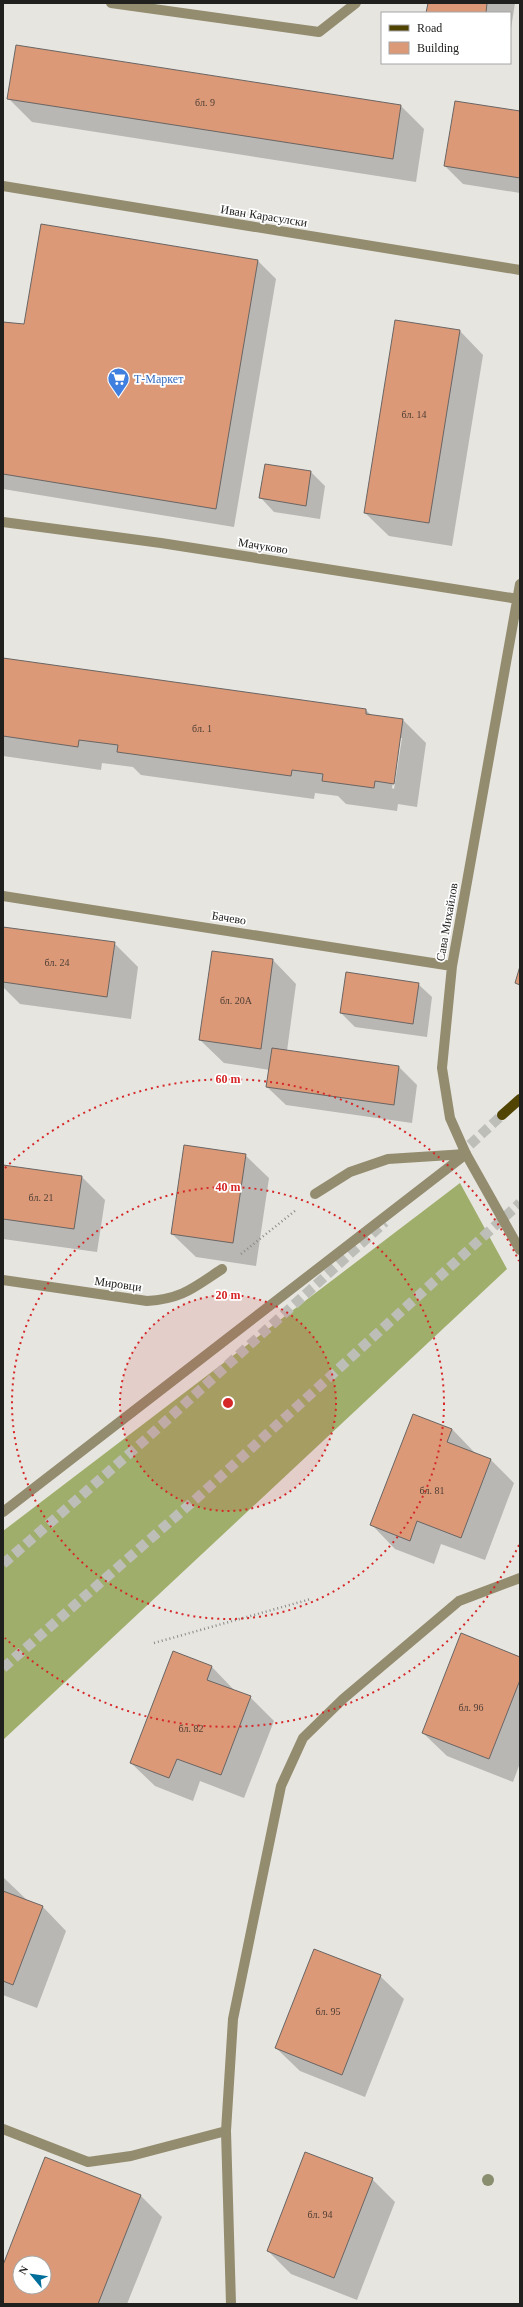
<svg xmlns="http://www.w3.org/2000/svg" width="523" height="2307" font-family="Georgia,serif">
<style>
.forest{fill:#9fae6a}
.shadow{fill:#0003;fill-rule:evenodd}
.building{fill:#db9978;stroke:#6a6563;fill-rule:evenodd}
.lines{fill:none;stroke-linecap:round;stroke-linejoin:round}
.primary-tunnel{stroke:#bebeb9;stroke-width:10;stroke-dasharray:10 5;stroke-linecap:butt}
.path{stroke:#8a8986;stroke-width:2.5;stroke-dasharray:1 3;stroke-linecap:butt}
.lane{stroke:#938c6f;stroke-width:10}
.street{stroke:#938c6f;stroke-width:10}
.primary{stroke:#514302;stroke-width:10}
.tree{fill:#898e6f}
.ring{fill:none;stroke:#d62828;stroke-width:2;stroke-dasharray:2 4}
.labels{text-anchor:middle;stroke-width:3.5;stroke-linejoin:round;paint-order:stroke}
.number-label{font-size:10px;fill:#4f3e34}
.street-label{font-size:12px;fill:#20201e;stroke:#fff}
.shop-label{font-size:12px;fill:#366cbe;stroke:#fff;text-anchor:start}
.centre{fill:#d62828;stroke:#fff;stroke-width:2}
.ring-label{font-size:12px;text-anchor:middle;font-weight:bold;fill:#d62828;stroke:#fff;stroke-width:3.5;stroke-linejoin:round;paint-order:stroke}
</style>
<rect width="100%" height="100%" fill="#e6e5e0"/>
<path class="forest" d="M460 1183 507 1269 3 1740V1531Z"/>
<path class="shadow" d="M429 3H515L510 35V13H427Z
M8 98 401 106 424 129 416 182 32 122Z
M520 112V193L463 184 445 166Z
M258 261 276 279 234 527 3 489 4 322 25 325Z
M460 331 483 355 452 546 389 536 365 513Z
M266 465 311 472 325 486 320 519 274 512 261 498Z
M3 659 366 710 372 716 403 720 426 743 417 807 398 804 397 811 346 804 338 796 315 793 314 799 141 775 133 767 102 763 101 770 3 756ZM399 738H402L394 789 392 788Z
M3 935 114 943 138 967 131 1019 20 1004 3 987Z
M212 952 273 960 296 984 287 1051 399 1067 417 1085 412 1123 286 1105 267 1087 270 1070 224 1063 200 1040Z
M418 984 432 997 427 1037 355 1027 341 1013Z
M245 1155 269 1178 256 1266 196 1257 172 1234Z
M3 1166 82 1177 105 1200 97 1252 3 1239Z
M452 1429 475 1453 491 1460 514 1483 485 1560 441 1544 434 1564 395 1549 372 1525Z
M173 1652 212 1667 235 1691 250 1697 274 1721 244 1798 200 1781 193 1801 155 1786 131 1763Z
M520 1658V1763L513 1782 447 1756 423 1733Z
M3 1877 28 1901 43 1907 66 1931 37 2008 3 1995Z
M380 1976 404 1999 365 2097 300 2071 276 2048Z
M45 2159 141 2196 162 2217 127 2304H3V2267ZM20 2263H44V2287H20Z
M372 2179 395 2202 357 2300 291 2274 268 2251Z"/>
<path class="building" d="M428 3H487L486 13H426Z
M16 45 401 105 393 159 7 99Z
M455 101 520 111V178L444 166Z
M41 224 258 260 216 509 3 474V322L24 324Z
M395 320 460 330 429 523 364 513Z
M265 464 311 471 306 506 259 498Z
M3 658 366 709V714L403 719 394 784 375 781 374 788 322 781 323 774 292 770 291 776 117 752 118 745 79 740 78 747 3 736Z
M3 927 115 942 107 997 3 982Z
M212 951 273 959 261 1049 199 1040Z
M520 966V985L515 983Z
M346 972 419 983 413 1024 340 1013Z
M272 1048 399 1066 394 1105 266 1087Z
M184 1145 246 1154 233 1243 171 1234Z
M3 1165 82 1176 74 1229 3 1219Z
M413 1414 452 1429 447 1442 491 1459 461 1538 417 1521 410 1541 370 1525Z
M461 1633 520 1657V1680L489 1759 422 1733Z
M173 1651 212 1666 207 1680 251 1696 221 1775 177 1759 169 1778 130 1763Z
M3 1891 43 1906 13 1985 3 1981Z
M314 1949 381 1975 342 2075 275 2048Z
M305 2152 373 2178 334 2278 267 2251Z
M45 2157 141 2195 98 2304H3V2265ZM20 2263H44V2287H20Z"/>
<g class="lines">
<path class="primary-tunnel" d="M459 1155 502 1115
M3 1564 146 1439 385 1222
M3 1668 197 1498 520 1203"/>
<path class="path" d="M241 1254 296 1210
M154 1643 311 1599"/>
<path class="lane" d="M111 3 319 32 356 3
M315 1194 350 1172 388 1159 466 1154
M3 1512 466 1154"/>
<path class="street" d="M3 186 520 270
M3 522 161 543 518 599
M520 584 452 966 442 1068 450 1118 466 1154 520 1250
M3 896 452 966
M3 1280 147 1301C182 1299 193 1288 222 1269
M3 2129 88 2162 131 2156 226 2131
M231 2304 226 2131 233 2019 281 1786 303 1738 343 1699 459 1601 520 1578"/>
<path class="primary" d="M502 1115 520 1099"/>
</g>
<circle class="tree" cx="488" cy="2180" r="6"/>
<circle cx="228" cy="1403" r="108" fill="#d62828" fill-opacity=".12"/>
<g class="ring">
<circle cx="228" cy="1403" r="108"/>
<circle cx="228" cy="1403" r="216"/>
<path d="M519 1545A324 324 0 0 1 5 1638M5 1168A324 324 0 0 1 519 1261"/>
</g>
<defs>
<symbol id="supermarket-pin" viewBox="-11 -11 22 30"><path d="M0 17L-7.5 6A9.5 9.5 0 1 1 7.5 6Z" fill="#3f7fe0" stroke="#fff"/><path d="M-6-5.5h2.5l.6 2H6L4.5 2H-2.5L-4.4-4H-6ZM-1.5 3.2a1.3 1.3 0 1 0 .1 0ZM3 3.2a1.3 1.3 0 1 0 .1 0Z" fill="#fff"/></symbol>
</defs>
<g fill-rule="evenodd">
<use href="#supermarket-pin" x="106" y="366" width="25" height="34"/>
</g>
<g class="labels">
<g class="number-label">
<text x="205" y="106">бл. 9</text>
<text x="414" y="418">бл. 14</text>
<text x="202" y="732">бл. 1</text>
<text x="57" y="966">бл. 24</text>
<text x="236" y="1004">бл. 20А</text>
<text x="41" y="1201">бл. 21</text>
<text x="432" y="1494">бл. 81</text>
<text x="471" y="1711">бл. 96</text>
<text x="191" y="1732">бл. 82</text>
<text x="328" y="2015">бл. 95</text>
<text x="320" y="2218">бл. 94</text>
</g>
<g class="street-label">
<text transform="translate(264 216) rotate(9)" y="4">Иван Карасулски</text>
<text transform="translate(263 546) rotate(9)" y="4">Мачуково</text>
<text transform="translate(229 918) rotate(9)" y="4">Бачево</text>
<text transform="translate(447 922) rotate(-80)" y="4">Сава Михайлов</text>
<text transform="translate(118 1284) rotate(8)" y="4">Мировци</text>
</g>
<g class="shop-label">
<text x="134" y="383">Т-Маркет</text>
</g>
</g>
<circle cx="228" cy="1403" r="6" class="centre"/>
<g class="ring-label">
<text x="228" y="1083">60 m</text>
<text x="228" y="1191">40 m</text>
<text x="228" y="1299">20 m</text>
</g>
<rect width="523" height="2307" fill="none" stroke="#20201e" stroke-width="8"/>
<rect x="381" y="12" width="130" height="52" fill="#ffffff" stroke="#a6a6a5"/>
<rect x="389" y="25" width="20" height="6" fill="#514302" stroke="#a6a6a5"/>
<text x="417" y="32" font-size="12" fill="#20201e">Road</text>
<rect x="389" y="42" width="20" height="12" fill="#db9978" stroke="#a6a6a5"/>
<text x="417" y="52" font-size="12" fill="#20201e">Building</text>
<g transform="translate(32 2275) rotate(299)"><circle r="19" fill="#ffffff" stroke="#a6a6a5"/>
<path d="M0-3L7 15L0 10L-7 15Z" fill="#006e9a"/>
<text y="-6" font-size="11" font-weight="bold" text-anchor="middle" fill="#20201e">N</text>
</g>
</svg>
